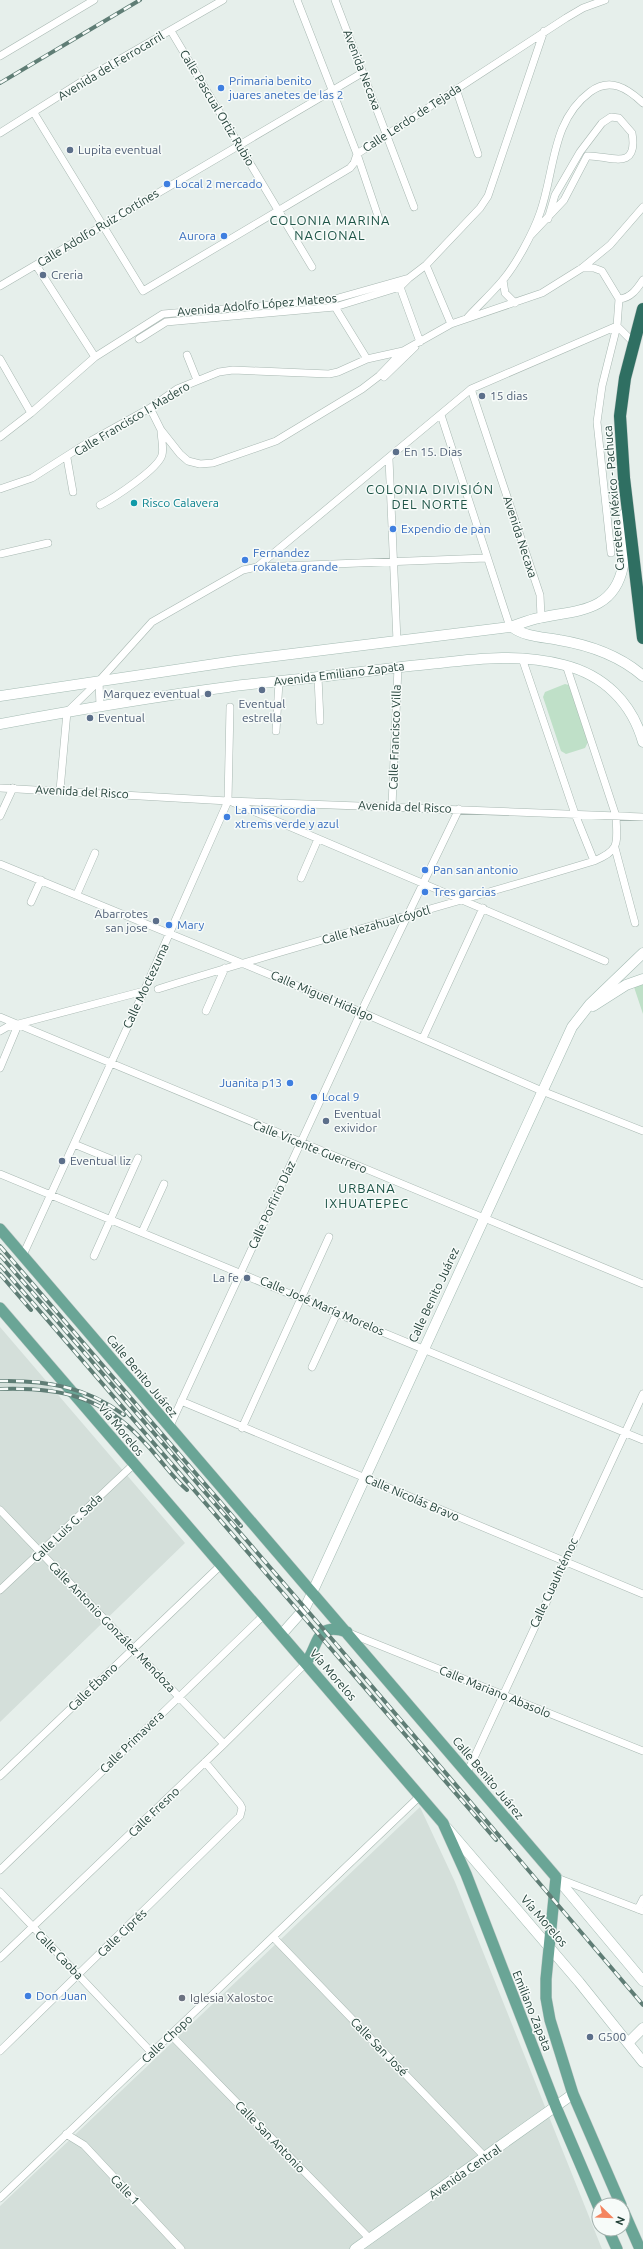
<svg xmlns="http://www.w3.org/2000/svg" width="643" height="2249" font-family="Ubuntu,sans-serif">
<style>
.built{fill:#d4dfda}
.green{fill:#bfe0c8}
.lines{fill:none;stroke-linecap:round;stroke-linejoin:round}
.street-casing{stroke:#a8b8b2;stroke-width:8}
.secondary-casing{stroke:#a4bbb3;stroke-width:11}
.primary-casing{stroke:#c2cac8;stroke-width:12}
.highway-casing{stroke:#c2cac8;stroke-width:13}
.street{stroke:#fff;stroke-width:7}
.secondary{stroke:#fff;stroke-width:10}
.primary{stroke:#6aa596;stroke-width:11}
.highway{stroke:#2f6f62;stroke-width:12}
.rail-casing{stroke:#5f7d75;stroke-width:4}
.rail{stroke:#f7fbf9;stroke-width:2.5;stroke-dasharray:8;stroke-linecap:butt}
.shop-dot{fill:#3f7fe0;stroke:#f7fbf9;stroke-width:1.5}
.service-dot{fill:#5c6f8a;stroke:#f7fbf9;stroke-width:1.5}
.culture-dot{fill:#0f9aa8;stroke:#f7fbf9;stroke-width:1.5}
.worship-dot{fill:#6b7280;stroke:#f7fbf9;stroke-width:1.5}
.labels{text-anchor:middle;stroke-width:3;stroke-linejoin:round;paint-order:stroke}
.street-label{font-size:12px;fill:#24423a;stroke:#f7fbf9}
.shop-label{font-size:12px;fill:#366cbe;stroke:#f7fbf9;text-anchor:start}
.service-label{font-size:12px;fill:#4e5e75;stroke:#f7fbf9;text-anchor:start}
.culture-label{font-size:12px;fill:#0d838f;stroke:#f7fbf9;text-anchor:start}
.worship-label{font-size:12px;fill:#5b616d;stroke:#f7fbf9;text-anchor:start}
.neighbourhood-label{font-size:13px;letter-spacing:1px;fill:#1f5548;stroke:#f7fbf9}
</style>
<rect width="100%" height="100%" fill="#e6efeb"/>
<path class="built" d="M0 1327 185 1543 0 1722Z
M420 1807 455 1882 602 2249H0V2206Z"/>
<path class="green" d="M565 684 569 685 588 742 585 748 566 754 561 751 543 697 545 692Z
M643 981V1014L634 987Z"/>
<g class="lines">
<defs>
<path id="street" d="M297 0 357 154 380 222
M335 0 414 207
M171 31 312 267
M0 56 94 0
M456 89 478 154
M34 113 143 291 350 168 354 163 357 154 566 18 583 8 605 0
M0 133 89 77 223 0
M531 235 564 200 587 156C606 154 639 174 632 133L619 118 611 117 602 123 580 152 555 195 548 219
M36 265 95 357
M426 265 451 324
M582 268H594L602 271 619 299 617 326 602 386 597 422 611 553
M503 280 505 293 515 303
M0 286 362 73
M400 287 420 342
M619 299C631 298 637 289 643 280
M335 307 367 359
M468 317C479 305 491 294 502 281 516 265 533 233 540 213 555 171 551 121 590 92 610 77 627 88 643 103
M139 339 166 322 335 307 400 287 409 278
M187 355 197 380
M0 359 31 413
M384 377 415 347
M471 389 540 595 541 617
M150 408 161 430 180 454 188 461 200 464 213 463 276 441 362 389 379 376 403 351
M441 415 510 627
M0 437 31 413 95 357 163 314 331 300 409 278 426 265 480 208 488 196 544 31
M67 458 73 492
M389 459 397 641
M0 489 32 478 87 443 150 408 177 389 219 372 233 370 329 374 338 372 367 359 403 351 451 324 542 293 582 268 610 245 643 207
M100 505C114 498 158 469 162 455 164 448 161 438 161 430
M0 554 48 543
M257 567 486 558
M522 658 575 814 594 861
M318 677 320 721
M99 681 100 706
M276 731 279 682
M0 788 228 801 643 817
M60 790 67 712 99 681 152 622 243 570 257 567 471 389 617 326 633 342
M232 802 605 961
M392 806 398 667
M0 816 13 788
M615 848 635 923
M0 864 361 1012 542 1091 643 1131
M301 878 318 839
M77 894 95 853
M31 902 41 880
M158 989C302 944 449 905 594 861 621 850 617 843 616 816L566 665
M206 1011 225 968
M0 1017 643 1284
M0 1031 7 1027 144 991
M423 1038 483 908
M0 1068 18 1025
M74 1144 113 1160
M0 1174 643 1440
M142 1232 164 1184
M23 1255 144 991 228 801 230 707
M94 1256 138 1158
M312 1367 337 1313
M181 1401 643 1594
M169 1428 361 1012 459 809
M242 1428 329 1237
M0 1510 224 1744
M0 1590 133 1465
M349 1633 643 1751
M467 1773 643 1394
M0 1776 221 1565
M0 1870 264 1615
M557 1878 643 1911
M0 1892 152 2053
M638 1909 643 1899
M273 1937 485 2157
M0 1958 224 1744 306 1663
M171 2035 369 2238
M0 2051 240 1816 242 1808 240 1804 205 1762
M66 2134 84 2145 181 2249
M0 2198 420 1796"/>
<path id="secondary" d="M512 627C525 637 544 637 559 640 589 645 620 656 643 676
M0 696 235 661 510 627C520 624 528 620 539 618 575 610 614 613 623 566 625 549 624 531 624 514
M0 724C76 710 152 697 228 687 263 682 299 680 334 675 370 671 405 666 440 663 482 658 522 654 564 665 604 675 632 703 643 742
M593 1006 626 985 643 979
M281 1635 305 1608 312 1593 572 1027 590 1004 643 953
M447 1828 579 1982 643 2062
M556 1877 643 1981
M628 2043 643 2028
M355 2249 573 2094"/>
<path id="primary" d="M0 1229 556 1877 546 1979V1998L550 2020 573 2094 621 2205
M0 1308 443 1823 466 1874 556 2107 599 2208
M306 1663C319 1645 315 1621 347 1632
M623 2210 640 2249
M608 2229 617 2249"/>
<path id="highway" d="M643 309 625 378 620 416 624 478 643 638"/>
</defs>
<use href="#street" class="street-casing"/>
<use href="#secondary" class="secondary-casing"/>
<use href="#primary" class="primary-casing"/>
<use href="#highway" class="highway-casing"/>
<use href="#street" class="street"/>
<use href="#secondary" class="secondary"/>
<use href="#primary" class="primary"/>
<use href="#highway" class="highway"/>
<defs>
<path id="rail" d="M0 83 140 0
M0 1246 241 1526
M0 1255 325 1631 643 2005
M0 1265 496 1840
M0 1274 31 1310
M0 1381C46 1380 87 1387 124 1415
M0 1389C59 1387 103 1396 144 1442 159 1457 171 1476 187 1490"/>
</defs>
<use href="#rail" class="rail-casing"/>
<use href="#rail" class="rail"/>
</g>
<g class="shop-dot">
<circle cx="221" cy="88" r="4"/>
<circle cx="167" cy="184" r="4"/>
<circle cx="224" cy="236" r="4"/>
<circle cx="393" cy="529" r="4"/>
<circle cx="245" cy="560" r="4"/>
<circle cx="227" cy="817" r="4"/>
<circle cx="425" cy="870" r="4"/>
<circle cx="425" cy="892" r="4"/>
<circle cx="169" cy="925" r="4"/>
<circle cx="290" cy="1083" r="4"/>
<circle cx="314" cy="1097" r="4"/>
<circle cx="28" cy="1996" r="4"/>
</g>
<g class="service-dot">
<circle cx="70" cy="150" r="4"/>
<circle cx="43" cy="275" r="4"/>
<circle cx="482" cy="396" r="4"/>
<circle cx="396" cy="452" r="4"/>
<circle cx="262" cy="690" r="4"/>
<circle cx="208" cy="694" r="4"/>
<circle cx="90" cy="718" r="4"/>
<circle cx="156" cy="921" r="4"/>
<circle cx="326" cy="1121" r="4"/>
<circle cx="62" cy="1161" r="4"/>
<circle cx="247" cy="1278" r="4"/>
<circle cx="590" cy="2037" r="4"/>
</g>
<circle class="culture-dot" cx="134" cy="503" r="4"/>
<circle class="worship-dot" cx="182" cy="1998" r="4"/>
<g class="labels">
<g class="street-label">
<text transform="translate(111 66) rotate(-31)" y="4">Avenida del Ferrocarril</text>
<text transform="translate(362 70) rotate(69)" y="4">Avenida Necaxa</text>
<text transform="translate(217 108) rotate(59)" y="4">Calle Pascual Ortiz Rubio</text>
<text transform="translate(412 118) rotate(-33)" y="4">Calle Lerdo de Tejada</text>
<text transform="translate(98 228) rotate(-31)" y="4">Calle Adolfo Ruiz Cortínes</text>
<text transform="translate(257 305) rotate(-5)" y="4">Avenida Adolfo López Mateos</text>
<text transform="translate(132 419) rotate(-31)" y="4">Calle Francisco I. Madero</text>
<text transform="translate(614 498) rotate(-95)" y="4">Carretera México - Pachuca</text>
<text transform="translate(520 537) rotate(72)" y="4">Avenida Necaxa</text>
<text transform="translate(339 674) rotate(-7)" y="4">Avenida Emiliano Zapata</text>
<text transform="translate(395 737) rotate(-88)" y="4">Calle Francisco Villa</text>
<text transform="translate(82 792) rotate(3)" y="4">Avenida del Risco</text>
<text transform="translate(405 807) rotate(2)" y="4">Avenida del Risco</text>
<text transform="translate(376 925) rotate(-16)" y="4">Calle Nezahualcóyotl</text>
<text transform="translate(146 986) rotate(-65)" y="4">Calle Moctezuma</text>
<text transform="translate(322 996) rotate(23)" y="4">Calle Miguel Hidalgo</text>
<text transform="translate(310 1147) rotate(22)" y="4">Calle Vicente Guerrero</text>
<text transform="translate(272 1205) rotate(-65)" y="4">Calle Porfirio Díaz</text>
<text transform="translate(434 1295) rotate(-65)" y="4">Calle Benito Juárez</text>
<text transform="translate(322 1306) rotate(23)" y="4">Calle José María Morelos</text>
<text transform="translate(142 1376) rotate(50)" y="4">Calle Benito Juárez</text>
<text transform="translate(121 1430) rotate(50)" y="4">Vía Morelos</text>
<text transform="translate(412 1498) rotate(23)" y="4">Calle Nicolás Bravo</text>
<text transform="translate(67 1528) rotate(-44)" y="4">Calle Luis G. Sada</text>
<text transform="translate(554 1583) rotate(-65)" y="4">Calle Cuauhtémoc</text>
<text transform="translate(112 1627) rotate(46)" y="4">Calle Antonio González Mendoza</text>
<text transform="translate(333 1675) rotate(49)" y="4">Vía Morelos</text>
<text transform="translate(93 1687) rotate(-44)" y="4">Calle Ébano</text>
<text transform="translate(495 1692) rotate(22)" y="4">Calle Mariano Abasolo</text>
<text transform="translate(132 1742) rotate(-44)" y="4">Calle Primavera</text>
<text transform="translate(488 1778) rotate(50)" y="4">Calle Benito Juárez</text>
<text transform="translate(154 1812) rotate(-44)" y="4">Calle Fresno</text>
<text transform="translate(544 1921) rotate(49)" y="4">Vía Morelos</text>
<text transform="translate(122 1933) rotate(-44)" y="4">Calle Ciprés</text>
<text transform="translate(59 1955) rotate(46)" y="4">Calle Caoba</text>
<text transform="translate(532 2011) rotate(68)" y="4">Emiliano Zapata</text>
<text transform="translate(167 2039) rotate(-43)" y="4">Calle Chopo</text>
<text transform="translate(379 2047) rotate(46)" y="4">Calle San José</text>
<text transform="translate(270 2137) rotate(46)" y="4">Calle San Antonio</text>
<text transform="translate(465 2172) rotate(-35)" y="4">Avenida Central</text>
<text transform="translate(125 2190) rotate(47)" y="4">Calle 1</text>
</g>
<g class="shop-label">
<text x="229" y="85">Primaria benito<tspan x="229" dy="14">juares anetes de las 2</tspan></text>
<text x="175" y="188">Local 2 mercado</text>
<text x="216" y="240" text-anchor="end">Aurora</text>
<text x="401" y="533">Expendio de pan</text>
<text x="253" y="557">Fernandez<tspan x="253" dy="14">rokaleta grande</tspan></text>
<text x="235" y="814">La misericordia<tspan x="235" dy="14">xtrems verde y azul</tspan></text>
<text x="433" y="874">Pan san antonio</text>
<text x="433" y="896">Tres garcias</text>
<text x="177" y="929">Mary</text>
<text x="282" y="1087" text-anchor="end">Juanita p13</text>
<text x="322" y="1101">Local 9</text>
<text x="36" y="2000">Don Juan</text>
</g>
<g class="service-label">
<text x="78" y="154">Lupita eventual</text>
<text x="51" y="279">Creria</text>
<text x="490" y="400">15 dias</text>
<text x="404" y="456">En 15. Dias</text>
<text x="200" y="698" text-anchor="end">Marquez eventual</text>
<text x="262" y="708" text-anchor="middle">Eventual<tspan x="262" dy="14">estrella</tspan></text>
<text x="98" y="722">Eventual</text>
<text x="148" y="918" text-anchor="end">Abarrotes<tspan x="148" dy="14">san jose</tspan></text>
<text x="334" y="1118">Eventual<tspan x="334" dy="14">exividor</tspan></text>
<text x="70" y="1165">Eventual liz</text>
<text x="239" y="1282" text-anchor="end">La fe</text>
<text x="598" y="2041">G500</text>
</g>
<g class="culture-label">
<text x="142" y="507">Risco Calavera</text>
</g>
<g class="worship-label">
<text x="190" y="2002">Iglesia Xalostoc</text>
</g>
<g class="neighbourhood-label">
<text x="330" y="225">COLONIA MARINA<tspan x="330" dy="15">NACIONAL</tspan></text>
<text x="430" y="494">COLONIA DIVISIÓN<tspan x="430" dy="15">DEL NORTE</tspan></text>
<text x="367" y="1193">URBANA<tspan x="367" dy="15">IXHUATEPEC</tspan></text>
</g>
</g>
<g transform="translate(611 2217) rotate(113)"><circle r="19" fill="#f7fbf9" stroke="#a3b1ad"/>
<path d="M0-3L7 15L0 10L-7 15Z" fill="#f4845f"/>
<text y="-6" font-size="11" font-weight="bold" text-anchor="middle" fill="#24423a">N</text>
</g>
</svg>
